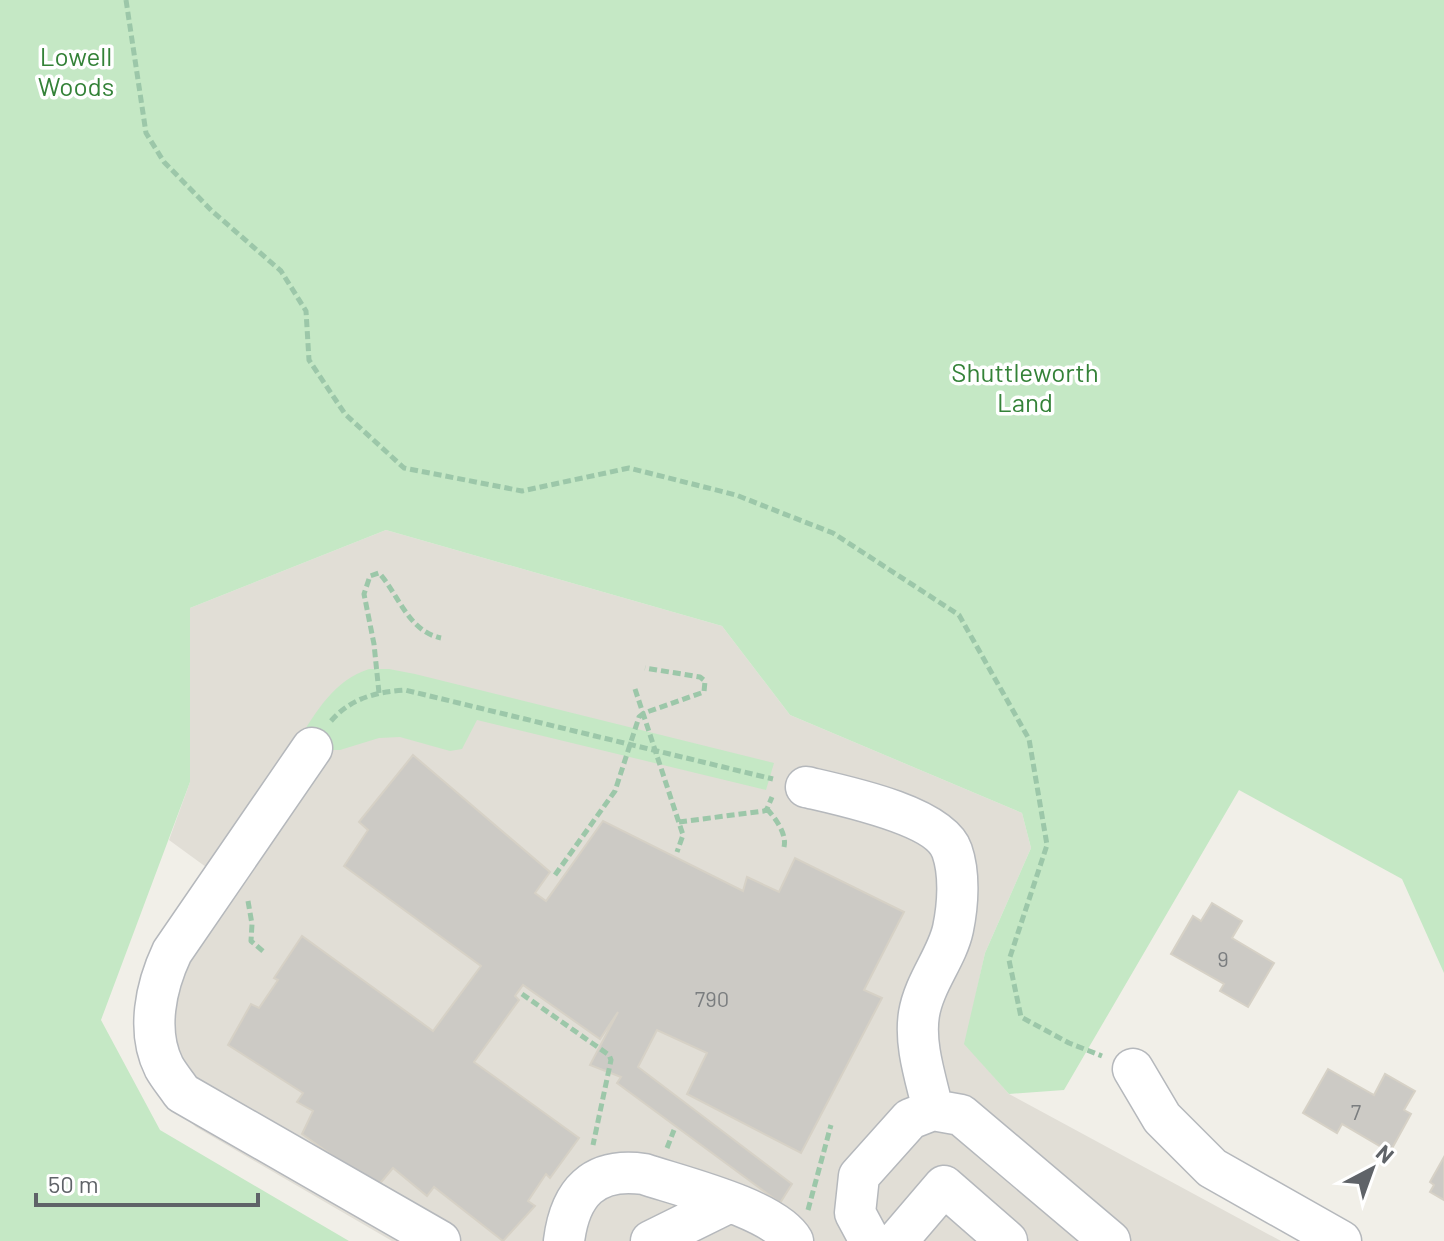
<svg xmlns="http://www.w3.org/2000/svg" width="1444" height="1241" font-family="Barlow,sans-serif">
<style>
.education{fill:#e1ded6}
.green{fill:#c5e8c5}
.building{fill:#cccac5;stroke:#d6d1c6;stroke-width:2}
.lines{fill:none;stroke-linecap:round;stroke-linejoin:round}
.minor-casing{stroke:#b5b8bc;stroke-width:43}
.path{stroke:#9cc7a9;stroke-width:5;stroke-dasharray:8 4;stroke-linecap:butt}
.minor{stroke:#fff;stroke-width:40}
.labels{text-anchor:middle;stroke-width:7;stroke-linejoin:round;paint-order:stroke}
.number-label{font-size:22px;fill:#7a7d7f}
.park-label{font-size:26px;fill:#348238;stroke:#fff}
</style>
<rect width="100%" height="100%" fill="#f1efe8"/>
<path class="education" d="M386 530 722 626 790 715 1022 813 1031 848 985 953 965 1044 1009 1094 1281 1241H392L196 1127 162 1096 154 948 206 867 169 840 190 782V608Z"/>
<path class="green" d="M0 0H1444V973L1402 879 1239 790 1064 1090 1009 1094 964 1044 985 953 1031 848 1022 813 790 715 722 626 386 530 190 608V782L101 1020 160 1130 349 1241H0Z
M369 669H389L415 674 774 763 766 790 477 720 462 749 450 751 400 737 379 738 340 750H324L297 742C317 711 333 681 369 669Z"/>
<path class="building" d="M413 755 550 872 535 893 546 901 603 821 743 891 747 877 779 892 795 858 904 912 864 990 882 998 801 1153 687 1094 707 1053 657 1030 638 1067 792 1184 780 1203 617 1083 621 1077 590 1065 618 1012 600 1039 523 985 515 996 519 1000 474 1062 579 1138 550 1178 546 1174 528 1201 535 1206 503 1241 434 1187 427 1196 393 1168 377 1187 302 1134 313 1111 297 1102 303 1093 228 1045 251 1004 259 1008 278 980 274 978 302 936 433 1031 481 966 344 866 368 830 359 822Z
M1212 903 1242 921 1232 938 1274 963 1248 1007 1220 991 1224 984 1171 954 1193 916 1201 921Z
M1328 1069 1374 1095 1385 1074 1415 1091 1404 1110 1411 1114 1390 1152 1342 1124 1337 1133 1303 1113Z
M1444 1157V1200L1430 1192 1434 1185 1430 1182Z"/>
<g class="lines">
<defs>
<path id="minor" d="M312 748 172 952C156 986 146 1031 164 1067 169 1076 176 1084 182 1093L440 1241
M806 787C840 795 940 815 952 851 960 874 958 905 953 929 947 957 924 983 919 1014 914 1045 926 1079 933 1110
M1133 1069 1162 1118 1212 1168 1341 1241
M564 1241C570 1193 593 1167 644 1174 680 1186 775 1209 793 1241
M651 1241 728 1203
M870 1241 855 1213 859 1176 910 1119 933 1110 961 1115 1110 1241
M897 1241 944 1186 1007 1241"/>
</defs>
<use href="#minor" class="minor-casing"/>
<path class="path" d="M126 0 146 133 164 162 212 211 281 271 306 311 309 360 345 414 404 468 522 491 629 468 736 495 833 533 959 615 1029 739 1047 845 1009 960 1021 1017 1069 1043 1102 1056
M635 689 683 835 677 852
M379 693 374 644 364 594 370 576 379 573C399 595 408 631 441 638
M331 721C351 698 376 692 405 690L773 779
M767 809C776 819 787 834 784 847
M679 822 764 811 767 809 772 797
M555 875 615 791 639 717 644 713 704 692 705 681 700 677 645 668
M248 901 252 924 251 941 264 952
M522 994 609 1055 611 1060 593 1145
M667 1148 674 1130
M808 1210 831 1125"/>
<use href="#minor" class="minor"/>
</g>
<g class="labels">
<g class="number-label">
<text x="1223" y="967">9</text>
<text x="712" y="1007">790</text>
<text x="1356" y="1120">7</text>
</g>
<g class="park-label">
<text x="76" y="66">Lowell<tspan x="76" dy="30">Woods</tspan></text>
<text x="1025" y="382">Shuttleworth<tspan x="1025" dy="30">Land</tspan></text>
</g>
</g>
<g transform="translate(1372 1169) rotate(41)" stroke="#ffffff" stroke-width="6" paint-order="stroke">
<path d="M0-6L14 30L0 20L-14 30Z" fill="#5f6368"/>
<text y="-12" font-size="22" font-weight="bold" text-anchor="middle" fill="#5f6368">N</text>
</g>
<path d="M36 1193v12h222v-12" fill="none" stroke="#5f6368" stroke-width="4"/>
<text x="48" y="1193" font-size="24" fill="#5f6368" stroke="#ffffff" stroke-width="6" paint-order="stroke">50 m</text>
</svg>
